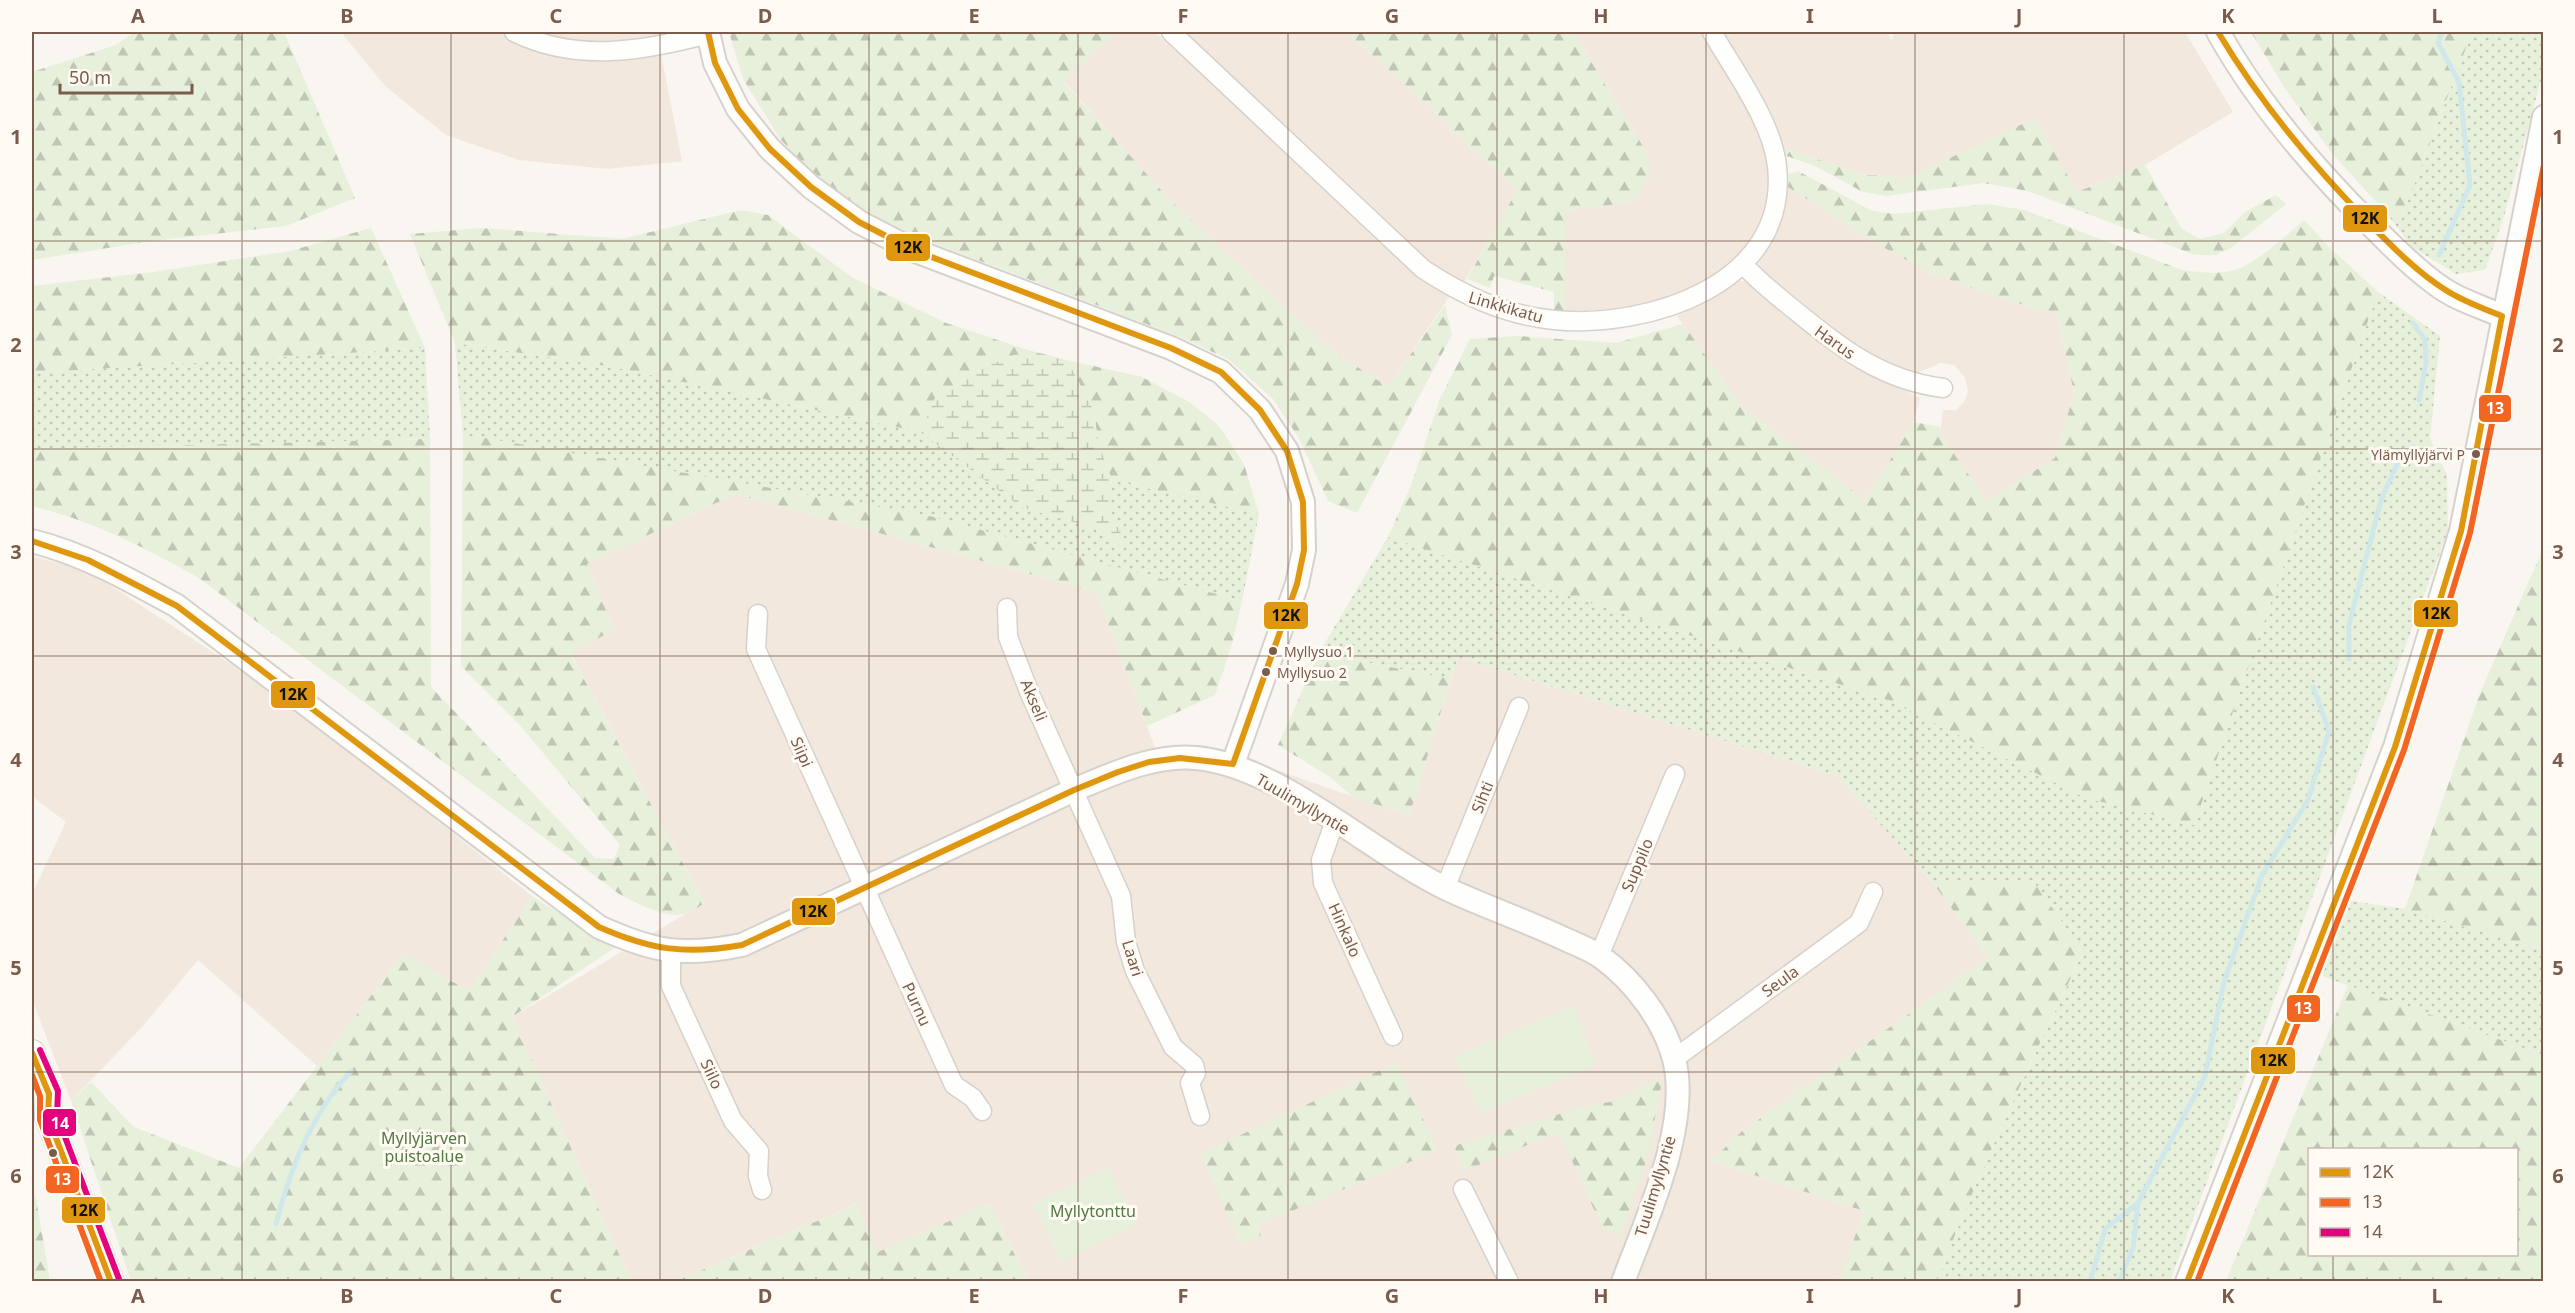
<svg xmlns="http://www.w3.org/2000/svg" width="2575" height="1313" font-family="'Noto Sans',sans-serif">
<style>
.residential{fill:#f2e8de}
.grass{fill:url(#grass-dots)}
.forest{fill:url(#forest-firs);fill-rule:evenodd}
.wetland{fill:url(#wetland-marsh)}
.park{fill:#e7f0db}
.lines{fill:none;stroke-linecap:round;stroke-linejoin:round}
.stream{stroke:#d0e8ea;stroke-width:5}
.minor-casing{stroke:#d7d1cb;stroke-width:21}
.tertiary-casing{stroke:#d7d1cb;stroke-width:26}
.secondary-casing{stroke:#d9d2cb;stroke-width:28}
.minor{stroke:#fefefd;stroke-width:18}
.tertiary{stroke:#fefefd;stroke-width:22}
.secondary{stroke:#fefefd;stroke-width:26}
.bus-1-casing{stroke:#fffaf3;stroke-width:10}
.bus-2-casing{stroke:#fffaf3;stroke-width:10}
.bus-3-casing{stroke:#fffaf3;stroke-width:10}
.bus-1{stroke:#de970f;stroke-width:6}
.bus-2{stroke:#f26522;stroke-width:6}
.bus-3{stroke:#e5007d;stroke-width:6}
.grid{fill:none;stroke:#7a5c4d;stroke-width:1.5;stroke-opacity:0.55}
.bus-dot{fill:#7a5c4d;stroke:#fffaf3;stroke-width:2}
.labels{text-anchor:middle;stroke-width:6;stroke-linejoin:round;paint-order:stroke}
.bus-label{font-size:14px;fill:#7a5c4d;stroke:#fffaf3;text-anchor:start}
.street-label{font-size:16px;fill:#7a5c4d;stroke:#fffaf3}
.park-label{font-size:16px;fill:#537a41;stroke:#fffaf3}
.line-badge{stroke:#fffaf3;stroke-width:2}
.badge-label{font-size:16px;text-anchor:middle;font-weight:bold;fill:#fff}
.pale-badge-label{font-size:16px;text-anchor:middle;font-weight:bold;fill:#111}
.neatline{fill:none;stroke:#7a5c4d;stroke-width:2}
.grid-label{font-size:20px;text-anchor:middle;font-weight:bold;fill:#7a5c4d}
</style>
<defs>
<pattern id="grass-dots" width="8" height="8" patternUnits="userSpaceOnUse" patternTransform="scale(1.5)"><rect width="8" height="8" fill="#e7f0db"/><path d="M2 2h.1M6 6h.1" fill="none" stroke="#c0c6b4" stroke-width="1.8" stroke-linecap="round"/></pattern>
<pattern id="forest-firs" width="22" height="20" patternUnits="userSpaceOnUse" patternTransform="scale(1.5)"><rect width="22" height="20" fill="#e7f0db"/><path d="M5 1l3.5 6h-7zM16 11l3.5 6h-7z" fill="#c0c6b4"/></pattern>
<pattern id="wetland-marsh" width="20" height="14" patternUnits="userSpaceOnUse" patternTransform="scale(1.5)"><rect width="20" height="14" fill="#e7f0db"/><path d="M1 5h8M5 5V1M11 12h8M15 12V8" fill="none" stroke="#c0c6b4"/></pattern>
</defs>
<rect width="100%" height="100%" fill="#f9f5f0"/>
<path class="residential" d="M341 32H498L533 49 587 61 640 59 661 54 682 161 608 169 519 160 446 135 385 86Z
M532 32H656L658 38 589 45Z
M1116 32H1155L1420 276 1449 297 1388 387 1333 351 1269 294 1165 195 1063 80Z
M1182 32H1346L1425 102 1470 148 1519 190 1463 284 1427 261Z
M1573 32H1703L1753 121 1768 162 1769 196 1755 235 1735 261 1688 291 1635 309 1565 311 1564 211 1633 202 1647 153Z
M1722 32H1887L1892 41 1894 32H2185L2233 112 2145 165 2077 192 1974 147 1903 180 1892 175H1865L1784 148 1767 112Z
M1788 187 1872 241 1928 272 1999 298 2057 314 2074 393 2055 458 1987 501 1940 434 1943 410H1956L1964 402 1968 392 1965 378 1955 365 1940 363 1917 373 1907 372 1865 355 1763 275 1759 266 1760 257 1773 239Z
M1738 281H1745L1858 367 1920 398 1911 430 1865 500 1742 407 1677 316Z
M735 494 1096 592 1156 750 1210 747 1409 816 1458 657 1837 776 1933 883 1988 958 1741 1132 1711 1161 1864 1211 1839 1282 1028 1281 989 1204 877 1253 856 1204 676 1281H631L512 1017 704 903 570 652 614 630 587 564Z
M32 556 88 571 277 694 532 896 469 991 403 954 317 1066 198 960 142 1027 71 1101 32 999V894L66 822 32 796Z"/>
<path class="grass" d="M2472 32H2543V73L2503 220 2485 270 2456 274 2412 247 2388 215 2403 214Z
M2378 292 2440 336 2430 439 2447 475 2448 531 2170 1281H1937C1979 1170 2032 1061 2083 952L2034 883H1933L1837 776 1458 657 1451 679 1319 653 1388 537 1888 700 2086 798 2194 825Z
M455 343 613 367 920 432 1021 507 1094 528 1114 547 1124 541 1108 504 1112 480 1259 514 1242 601 925 515 463 437Z
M425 348 430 439 32 449V373Z
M2351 901 2405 909 2543 950V1055L2322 976Z"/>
<path class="forest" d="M134 32H284L355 198 286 226 152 241 32 260V72L116 45Z
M729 32H1116L1063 81 1169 199 1269 294 1333 351 1388 387 1445 305 1452 335 1357 513 1328 501 1300 440 1273 399 1228 359 1178 336 917 237 861 209 813 173 781 140 743 79Z
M1346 32H1573L1647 153 1650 177 1633 202 1565 211V311H1554V292L1494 276 1490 288 1467 279 1518 189 1470 148 1425 102Z
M2251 32H2472L2403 214 2388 215 2331 152 2286 90Z
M2035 118 2077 192 2145 165 2182 229 2200 239 2224 233 2245 212 2276 195 2286 204 2231 248 2215 255H2195L2028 191 1983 183 1886 196 1863 192 1815 166 1784 155V148L1865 175H1892L1903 180Z
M1798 171 1872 211 1894 214 1987 204 2024 210 2182 270C2200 272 2217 275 2235 270 2254 265 2288 234 2304 220L2330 248 2378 292 2194 825 2086 798 1888 700 1388 537 1410 488 1439 401 1470 339 1518 336 1616 343 1683 324 1742 407 1865 500 1914 422 1940 427V434L1987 501 2055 458 2074 393 2057 314 1999 298 1928 272 1872 241 1788 187 1789 174Z
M741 210 768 215 853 278 946 323 1028 350 981 368 936 396 920 432 613 367 455 343 410 234 481 228 622 239Z
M371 228 425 348 32 373V286L154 272 290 251Z
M1067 360 1142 377 1191 403 1219 426 1244 464 1259 514 1112 480 1099 445 1093 409Z
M473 436 926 515 1242 601 1231 648 1215 695 1147 726 1096 592 735 494 587 564 614 630 570 653 704 903C699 907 693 911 687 913 668 921 636 902 619 894L199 578C144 547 93 521 32 506V449L430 439 431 687 595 858 614 859 620 845 519 724 461 666 463 437Z
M2543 549V950L2405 909 2480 693Z
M1319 653 1451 679 1409 816 1352 796 1330 777 1278 745Z
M2034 882 2083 952C2032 1060 1979 1170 1937 1281H1839L1864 1211 1711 1161 1741 1132 1988 958 1933 883Z
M532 896 614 948 512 1017 631 1281H131L71 1101 91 1082 134 1127 239 1168 403 954 469 991Z
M2348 985 2543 1055V1281H2226ZM2310 1150H2516V1254H2310Z
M1396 1063 1438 1150 1258 1225 1261 1235 1241 1245 1200 1154Z
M1662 1081 1647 1159 1620 1236 1602 1227 1559 1132 1464 1171 1454 1146 1586 1106 1616 1101 1650 1082Z
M32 1187 36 1198 50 1281H32Z
M857 1204 878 1252 989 1204 1028 1281H676Z"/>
<path class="wetland" d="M1028 350 1067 360 1093 409 1099 445 1112 480 1108 504 1124 541 1114 548 1094 528 1021 507 920 432 936 396 981 368Z"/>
<path class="park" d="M1573 1006 1596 1065 1480 1113 1454 1057Z
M1108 1168 1137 1224 1061 1262 1034 1204Z"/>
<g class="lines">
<path class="stream" d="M2439 255 2470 185 2459 82 2438 43 2442 32
M2413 323 2425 340 2426 363 2419 400
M2349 659V625L2381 500 2399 460 2413 447
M276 1224C290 1168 312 1113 351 1071
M2090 1282 2105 1229 2138 1203 2205 1076 2224 982 2262 875 2308 800 2329 731 2313 687
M2119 1282 2133 1248 2138 1203"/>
<defs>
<path id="minor" d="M514 32C576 63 644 51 708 34
M1171 32 1423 269C1464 296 1505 315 1554 320 1647 329 1790 285 1777 166 1772 121 1734 71 1712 32
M1744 265C1758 281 1775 294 1792 308 1840 347 1880 380 1943 388
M1007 608 1008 637 1030 694 1121 896 1126 942 1135 971 1173 1047 1194 1065 1196 1073 1190 1083 1200 1116
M758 614 756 649 954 1085 973 1098 982 1111
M1335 821 1321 860 1323 883 1393 1036
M1445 888 1519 707
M671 952V986L733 1121 759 1151 758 1176 762 1190
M1599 956 1675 774
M1674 1059 1859 923 1873 892
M1463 1189 1509 1282"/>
<path id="tertiary" d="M708 32 715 63 738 109 770 149 811 187 859 222 913 250 1171 348 1221 372 1260 410 1287 451 1303 502 1304 550 1297 584 1233 764
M2218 32C2259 105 2315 170 2375 229 2394 248 2414 268 2436 284 2455 299 2480 306 2502 316
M32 541C84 554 130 580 177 606L599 927C654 952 682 957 742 945L1074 790C1112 774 1154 754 1196 758 1278 765 1370 852 1445 888 1485 907 1527 921 1567 940 1578 945 1591 950 1601 957 1633 980 1664 1020 1674 1059 1691 1125 1646 1220 1623 1282
M2187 1282 2395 747 2461 531 2544 117"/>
<path id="secondary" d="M32 1053 49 1094 48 1117 111 1282"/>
</defs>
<use href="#minor" class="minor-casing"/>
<use href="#tertiary" class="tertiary-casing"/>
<use href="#secondary" class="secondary-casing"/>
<use href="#minor" class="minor"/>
<use href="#tertiary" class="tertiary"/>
<use href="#secondary" class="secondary"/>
<defs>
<path id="bus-1" d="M32 541 88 560 177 606 599 927C651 950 686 955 742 945L1074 790 1118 772 1149 762 1180 758 1233 764 1297 584 1304 550 1303 502 1287 451 1260 410 1221 372 1171 348 913 250 859 222 811 187 770 149 738 109 715 63 708 32
M32 1053 49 1094 48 1117 111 1282
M2187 1282 2395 747 2461 531 2502 316C2482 308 2462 301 2444 289 2417 272 2394 248 2372 226 2313 166 2261 104 2218 32"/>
<path id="bus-2" d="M32 1075 40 1096V1120L101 1282
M2197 1282 2404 750 2470 533 2544 165"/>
<path id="bus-3" d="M40 1050 58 1091 57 1116 119 1279"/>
</defs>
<use href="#bus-1" class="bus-1-casing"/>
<use href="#bus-2" class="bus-2-casing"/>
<use href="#bus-3" class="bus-3-casing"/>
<use href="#bus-1" class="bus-1"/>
<use href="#bus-2" class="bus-2"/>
<use href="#bus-3" class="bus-3"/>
</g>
<path class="grid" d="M242 32V1282M451 32V1282M660 32V1282M869 32V1282M1078 32V1282M1288 32V1282M1497 32V1282M1706 32V1282M1915 32V1282M2124 32V1282M2333 32V1150M32 241H2544M32 449H2544M32 656H2544M32 864H2544M32 1072H2544M2333 1254V1282"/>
<g class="bus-dot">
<circle cx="2476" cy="454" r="5"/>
<circle cx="1273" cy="651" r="5"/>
<circle cx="1266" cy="672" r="5"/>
<circle cx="53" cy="1153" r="5"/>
</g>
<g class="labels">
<g class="bus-label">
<text x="2465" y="460" text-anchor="end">Ylämyllyjärvi P</text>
<text x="1284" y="657">Myllysuo 1</text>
<text x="1277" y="678">Myllysuo 2</text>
</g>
<g class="street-label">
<text transform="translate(1506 307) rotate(16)" y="6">Linkkikatu</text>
<text transform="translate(1835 342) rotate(35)" y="6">Harus</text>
<text transform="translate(1034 700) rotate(67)" y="6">Akseli</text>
<text transform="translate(802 752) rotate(66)" y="6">Siipi</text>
<text transform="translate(1482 797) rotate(-68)" y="6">Sihti</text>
<text transform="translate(1303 804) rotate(30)" y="6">Tuulimyllyntie</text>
<text transform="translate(1637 865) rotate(-67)" y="6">Suppilo</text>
<text transform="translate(1345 930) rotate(66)" y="6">Hinkalo</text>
<text transform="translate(1133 958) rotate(73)" y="6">Laari</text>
<text transform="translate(1780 981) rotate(-36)" y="6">Seula</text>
<text transform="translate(917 1004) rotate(65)" y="6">Purnu</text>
<text transform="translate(712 1074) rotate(65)" y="6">Siilo</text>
<text transform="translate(1655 1186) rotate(-73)" y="6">Tuulimyllyntie</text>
</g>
<g class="park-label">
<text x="424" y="1144">Myllyjärven<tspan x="424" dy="18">puistoalue</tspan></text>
<text x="1093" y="1217">Myllytonttu</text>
</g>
</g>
<g class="line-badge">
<rect x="2342" y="204" width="46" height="29" rx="6" fill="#de970f"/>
<rect x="885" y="233" width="46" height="29" rx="6" fill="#de970f"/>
<rect x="2478" y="394" width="34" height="29" rx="6" fill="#f26522"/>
<rect x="2413" y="599" width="46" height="29" rx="6" fill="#de970f"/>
<rect x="1263" y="601" width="46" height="29" rx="6" fill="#de970f"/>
<rect x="270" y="680" width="46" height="29" rx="6" fill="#de970f"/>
<rect x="791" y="897" width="45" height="29" rx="6" fill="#de970f"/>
<rect x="2286" y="994" width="35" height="29" rx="6" fill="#f26522"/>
<rect x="2250" y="1046" width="46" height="29" rx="6" fill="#de970f"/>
<rect x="42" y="1108" width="35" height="29" rx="6" fill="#e5007d"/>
<rect x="45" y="1165" width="35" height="29" rx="6" fill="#f26522"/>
<rect x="61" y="1196" width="45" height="28" rx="6" fill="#de970f"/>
</g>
<g class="badge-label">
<text x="2495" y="414">13</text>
<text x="2303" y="1014">13</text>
<text x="60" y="1129">14</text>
<text x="62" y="1185">13</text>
</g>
<g class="pale-badge-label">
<text x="2365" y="224">12K</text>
<text x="908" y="253">12K</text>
<text x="2436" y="619">12K</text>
<text x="1286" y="621">12K</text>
<text x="293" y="700">12K</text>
<text x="813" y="917">12K</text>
<text x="2273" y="1066">12K</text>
<text x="84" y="1216">12K</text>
</g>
<rect width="2575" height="1313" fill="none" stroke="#fffaf3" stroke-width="66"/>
<rect x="2308" y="1148" width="210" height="108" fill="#fffaf3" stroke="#cabbb1" stroke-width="1.5"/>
<rect x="2320" y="1168" width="30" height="9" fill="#de970f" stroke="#cabbb1" stroke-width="1.5"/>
<text x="2362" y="1178" font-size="18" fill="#7a5c4d">12K</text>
<rect x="2320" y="1198" width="30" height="9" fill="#f26522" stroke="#cabbb1" stroke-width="1.5"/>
<text x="2362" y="1208" font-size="18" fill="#7a5c4d">13</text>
<rect x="2320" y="1228" width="30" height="9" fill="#e5007d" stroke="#cabbb1" stroke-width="1.5"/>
<text x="2362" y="1238" font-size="18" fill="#7a5c4d">14</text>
<path d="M60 84v9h132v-9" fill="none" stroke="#7a5c4d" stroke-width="3"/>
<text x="69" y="84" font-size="18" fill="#7a5c4d" stroke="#fffaf3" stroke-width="4.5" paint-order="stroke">50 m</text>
<rect x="33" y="33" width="2509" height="1247" class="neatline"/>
<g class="grid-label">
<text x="138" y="23">A</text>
<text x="347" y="23">B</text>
<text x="556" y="23">C</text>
<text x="765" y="23">D</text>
<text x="974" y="23">E</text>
<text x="1183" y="23">F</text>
<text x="1392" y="23">G</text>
<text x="1601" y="23">H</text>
<text x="1810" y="23">I</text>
<text x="2019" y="23">J</text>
<text x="2228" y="23">K</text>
<text x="2437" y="23">L</text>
<text x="16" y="144">1</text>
<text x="2558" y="144">1</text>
<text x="16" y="352">2</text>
<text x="2558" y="352">2</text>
<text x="16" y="559">3</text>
<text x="2558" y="559">3</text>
<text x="16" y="767">4</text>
<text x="2558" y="767">4</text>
<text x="16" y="975">5</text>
<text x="2558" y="975">5</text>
<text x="16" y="1183">6</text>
<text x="2558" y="1183">6</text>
<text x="138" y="1303">A</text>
<text x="347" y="1303">B</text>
<text x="556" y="1303">C</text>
<text x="765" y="1303">D</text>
<text x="974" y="1303">E</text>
<text x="1183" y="1303">F</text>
<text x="1392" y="1303">G</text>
<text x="1601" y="1303">H</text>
<text x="1810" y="1303">I</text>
<text x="2019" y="1303">J</text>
<text x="2228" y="1303">K</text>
<text x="2437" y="1303">L</text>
</g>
</svg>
